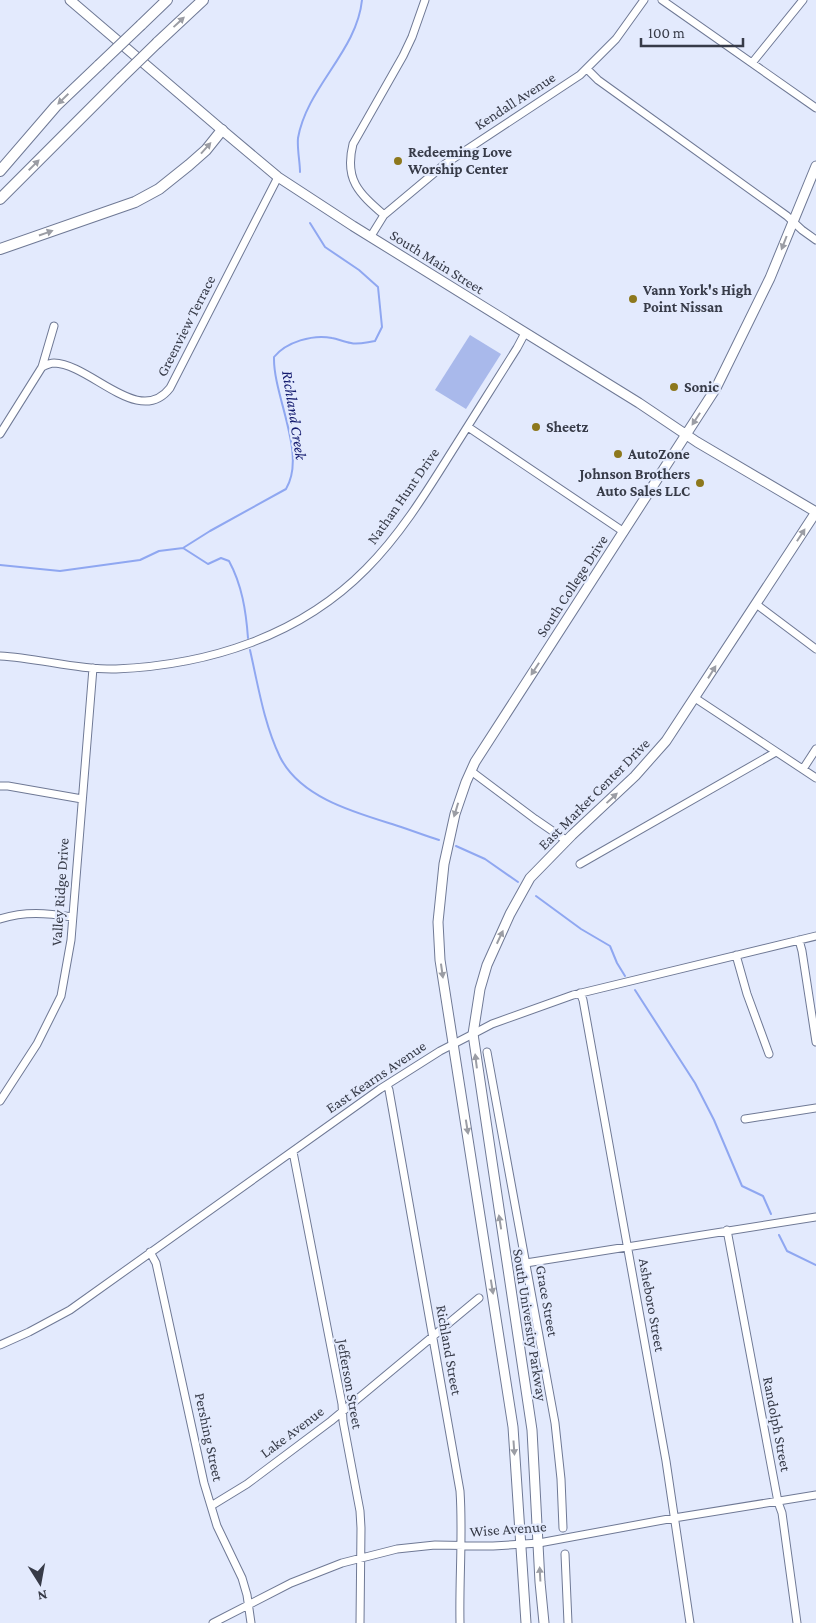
<svg xmlns="http://www.w3.org/2000/svg" width="816" height="1623" font-family="'Crimson Pro',serif">
<style>
.green{fill:#a9b9eb}
.lines{fill:none;stroke-linecap:round;stroke-linejoin:round}
.stream{stroke:#8fa7f1;stroke-width:2}
.minor-casing{stroke:#6f7995;stroke-width:9}
.major-casing{stroke:#6f7995;stroke-width:11}
.highway-casing{stroke:#6f7995;stroke-width:12}
.minor{stroke:#fff;stroke-width:7}
.major{stroke:#fff;stroke-width:9}
.highway{stroke:#fff;stroke-width:10}
.highway-bridge-casing{stroke:#6f7995;stroke-width:12;stroke-linecap:butt}
.highway-bridge{stroke:#fff;stroke-width:10}
.oneway{fill:#9b9da4}
.poi-dot{fill:#8d781d;stroke:#e3eafd;stroke-width:2}
.labels{text-anchor:middle;stroke-width:4.5;stroke-linejoin:round;paint-order:stroke}
.street-label{font-size:15px;fill:#373b48;stroke:#e3eafd}
.poi-label{font-size:15px;font-weight:bold;fill:#373b48;stroke:#e3eafd;text-anchor:start}
.water-label{font-size:16px;font-style:italic;fill:#141b6f;stroke:#e3eafd}
</style>
<rect width="100%" height="100%" fill="#e3eafd"/>
<path class="green" d="M470 335 501 354 466 409 435 390Z"/>
<g class="lines">
<path class="stream" d="M300 172C300 162 297 149 298 138 307 87 357 51 362 0
M183 548 208 564 221 558 229 561C242 585 246 611 248 638
M0 565 60 571 140 560 159 551 183 548 210 531 286 489C307 454 273 396 274 357 286 342 313 334 332 338 338 339 344 342 351 343 358 345 367 342 375 341L382 327 378 287 359 270 325 247 310 223
M250 650C258 685 264 724 280 757 300 797 353 812 392 824 408 829 423 835 439 840
M456 846 485 859 518 882
M536 896 581 929 610 946 617 963 625 976
M635 990 695 1083 714 1120 742 1186 763 1196 771 1214
M779 1235 787 1251 816 1265"/>
<defs>
<path id="minor" d="M662 0 816 108
M752 63 803 0
M587 69 598 80 787 216 802 230 816 240
M384 215C359 193 344 180 353 144L403 56 412 37 425 0
M371 236 384 215 445 164 580 75 616 39 644 0
M42 367C46 365 50 363 54 363 91 364 139 428 170 388L278 177
M468 427 624 532
M0 434 42 367 54 326
M756 604 816 649
M0 656C39 658 77 670 116 669 209 665 300 636 366 569 399 536 424 496 449 456 472 420 494 384 517 348L525 333
M695 698 816 778
M803 769 816 749
M471 771 535 819 567 841
M0 786H8L82 799
M580 864 776 752
M0 919C25 911 47 913 72 917
M799 940 802 951 816 1042
M736 955 747 994 769 1054
M580 993 583 1000 666 1461 690 1623
M487 1052 555 1423 561 1479 563 1528
M387 1085 389 1090 460 1491C463 1535 459 1579 460 1623
M0 1101 37 1044 61 996 71 940 93 668
M745 1119 816 1108
M293 1152 342 1404 343 1421 360 1511 361 1528 360 1623
M727 1230 778 1502 782 1513 797 1623
M150 1252 156 1263 204 1483 217 1526 242 1578 247 1595 251 1623
M526 1263 816 1217
M0 1345 29 1332 70 1310 380 1089 440 1051 473 1034 492 1024 573 995 816 936
M211 1506 247 1484 331 1421 479 1298
M565 1554 568 1623
M213 1623 291 1583 342 1563 397 1549 435 1545 493 1546 539 1543 674 1518 816 1495"/>
<path id="major" d="M70 0 222 130 278 177 353 226 639 403 697 442 816 512
M526 1623 513 1427 440 960 438 922 444 864 455 814 466 782 475 762 716 388 770 278 816 166
M544 1623 540 1582 532 1430 473 1034 480 989 487 965 510 914 530 878 572 835 635 776 666 741 816 512"/>
<path id="highway" d="M141 25 167 0
M157 43 203 0
M0 171 56 106 99 65
M0 199 121 78
M0 249 135 202 159 189 189 165 206 150 222 130"/>
</defs>
<use href="#minor" class="minor-casing"/>
<use href="#major" class="major-casing"/>
<use href="#highway" class="highway-casing"/>
<use href="#minor" class="minor"/>
<use href="#major" class="major"/>
<use href="#highway" class="highway"/>
<defs>
<path id="highway-bridge" d="M99 65 141 25
M121 78 157 43"/>
</defs>
<use href="#highway-bridge" class="highway-bridge-casing"/>
<use href="#highway-bridge" class="highway-bridge"/>
</g>
<defs><path id="oneway-solid" d="M-6-.8H1V-3.2L6.5 0L1 3.2V.8H-6Z" transform="scale(1.25)"/></defs>
<g class="oneway">
<use href="#oneway-solid" transform="translate(179 22) rotate(-43)"/>
<use href="#oneway-solid" transform="translate(63 99) rotate(136)"/>
<use href="#oneway-solid" transform="translate(206 148) rotate(-48)"/>
<use href="#oneway-solid" transform="translate(34 165) rotate(-45)"/>
<use href="#oneway-solid" transform="translate(46 233) rotate(-19)"/>
<use href="#oneway-solid" transform="translate(784 243) rotate(111)"/>
<use href="#oneway-solid" transform="translate(696 419) rotate(123)"/>
<use href="#oneway-solid" transform="translate(801 535) rotate(-57)"/>
<use href="#oneway-solid" transform="translate(535 669) rotate(123)"/>
<use href="#oneway-solid" transform="translate(712 672) rotate(-58)"/>
<use href="#oneway-solid" transform="translate(612 798) rotate(-43)"/>
<use href="#oneway-solid" transform="translate(456 810) rotate(107)"/>
<use href="#oneway-solid" transform="translate(500 937) rotate(-65)"/>
<use href="#oneway-solid" transform="translate(442 971) rotate(82)"/>
<use href="#oneway-solid" transform="translate(476 1061) rotate(-97)"/>
<use href="#oneway-solid" transform="translate(467 1127) rotate(81)"/>
<use href="#oneway-solid" transform="translate(500 1222) rotate(-99)"/>
<use href="#oneway-solid" transform="translate(492 1287) rotate(81)"/>
<use href="#oneway-solid" transform="translate(514 1448) rotate(86)"/>
<use href="#oneway-solid" transform="translate(540 1574) rotate(-93)"/>
</g>
<g class="poi-dot">
<circle cx="398" cy="161" r="5"/>
<circle cx="633" cy="299" r="5"/>
<circle cx="674" cy="387" r="5"/>
<circle cx="536" cy="427" r="5"/>
<circle cx="618" cy="454" r="5"/>
<circle cx="700" cy="483" r="5"/>
</g>
<g class="labels">
<g class="street-label">
<text transform="translate(515 101) rotate(-33)" y="5">Kendall Avenue</text>
<text transform="translate(437 262) rotate(32)" y="5">South Main Street</text>
<text transform="translate(186 326) rotate(-63)" y="5">Greenview Terrace</text>
<text transform="translate(403 496) rotate(-55)" y="5">Nathan Hunt Drive</text>
<text transform="translate(572 586) rotate(-57)" y="5">South College Drive</text>
<text transform="translate(594 794) rotate(-45)" y="5">East Market Center Drive</text>
<text transform="translate(60 892) rotate(-86)" y="5">Valley Ridge Drive</text>
<text transform="translate(376 1077) rotate(-34)" y="5">East Kearns Avenue</text>
<text transform="translate(547 1301) rotate(80)" y="5">Grace Street</text>
<text transform="translate(652 1305) rotate(80)" y="5">Asheboro Street</text>
<text transform="translate(530 1325) rotate(81)" y="5">South University Parkway</text>
<text transform="translate(449 1350) rotate(80)" y="5">Richland Street</text>
<text transform="translate(350 1384) rotate(80)" y="5">Jefferson Street</text>
<text transform="translate(777 1424) rotate(79)" y="5">Randolph Street</text>
<text transform="translate(292 1432) rotate(-37)" y="5">Lake Avenue</text>
<text transform="translate(209 1437) rotate(78)" y="5">Pershing Street</text>
<text transform="translate(508 1529) rotate(-4)" y="5">Wise Avenue</text>
</g>
<g class="poi-label">
<text x="408" y="157">Redeeming Love<tspan x="408" dy="17">Worship Center</tspan></text>
<text x="643" y="295">Vann York's High<tspan x="643" dy="17">Point Nissan</tspan></text>
<text x="684" y="392">Sonic</text>
<text x="546" y="432">Sheetz</text>
<text x="628" y="459">AutoZone</text>
<text x="690" y="479" text-anchor="end">Johnson Brothers<tspan x="690" dy="17">Auto Sales LLC</tspan></text>
</g>
<g class="water-label">
<text transform="translate(295 415) rotate(81)" y="6">Richland Creek</text>
</g>
</g>
<g transform="translate(40 1583) rotate(169)" stroke="#e3eafd" stroke-width="4" paint-order="stroke">
<path d="M0-4L9 19L0 12L-9 19Z" fill="#373b48"/>
<text y="-8" font-size="14" font-weight="bold" text-anchor="middle" fill="#373b48">N</text>
</g>
<path d="M641 38v8h102v-8" fill="none" stroke="#373b48" stroke-width="2.5"/>
<text x="648" y="38" font-size="15" fill="#373b48" stroke="#e3eafd" stroke-width="4" paint-order="stroke">100 m</text>
</svg>
